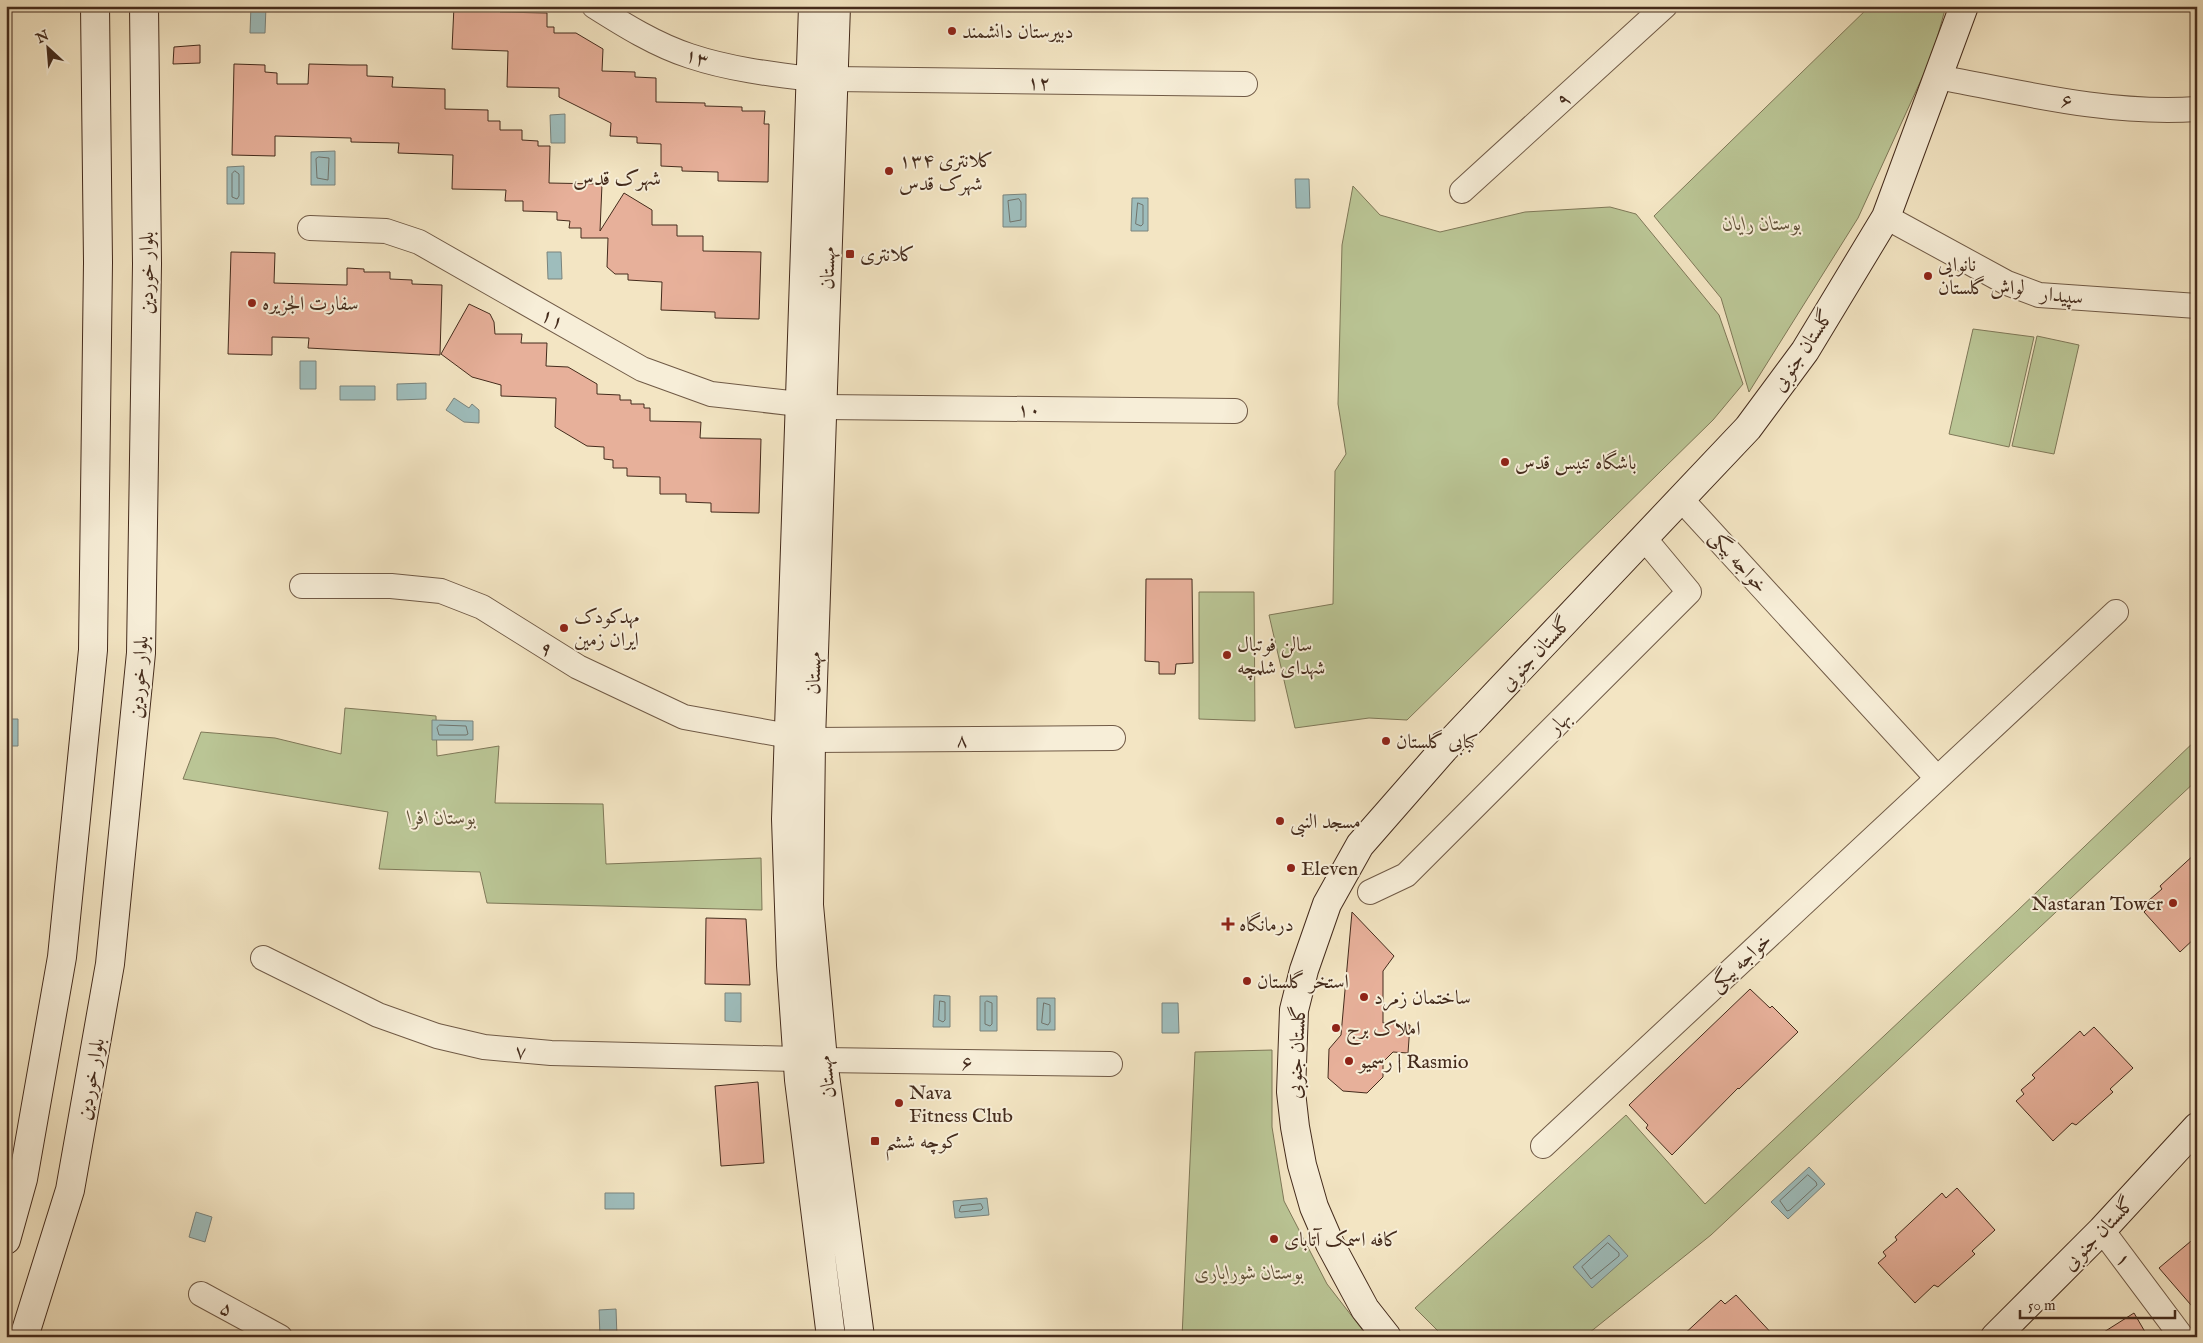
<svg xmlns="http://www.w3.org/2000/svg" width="2203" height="1343" font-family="'IM FELL English',Amiri,serif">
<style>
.green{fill:#bac595;stroke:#7f7858}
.water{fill:#9ebdbc;stroke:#7a837c}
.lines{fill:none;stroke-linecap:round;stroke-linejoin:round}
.shore{stroke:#71746c;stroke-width:1}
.building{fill:#e7b09a;stroke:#442b1c}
.street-casing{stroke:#705a46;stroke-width:26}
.secondary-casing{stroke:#442b1c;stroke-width:30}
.street{stroke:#f7eed8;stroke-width:24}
.secondary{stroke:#f7eed8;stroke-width:28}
.poi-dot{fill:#8f2418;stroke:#f7eed8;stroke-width:2}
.labels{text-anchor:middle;stroke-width:4;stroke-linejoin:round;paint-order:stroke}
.poi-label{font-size:20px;fill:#442b1c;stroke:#f7eed8;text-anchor:start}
.street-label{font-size:20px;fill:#442b1c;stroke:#f7eed8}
.park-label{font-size:20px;font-style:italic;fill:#62523a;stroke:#f7eed8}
.neighbourhood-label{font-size:21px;fill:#442b1c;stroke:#f7eed8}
</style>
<rect width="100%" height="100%" fill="#f3e5c3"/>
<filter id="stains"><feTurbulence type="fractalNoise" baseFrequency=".004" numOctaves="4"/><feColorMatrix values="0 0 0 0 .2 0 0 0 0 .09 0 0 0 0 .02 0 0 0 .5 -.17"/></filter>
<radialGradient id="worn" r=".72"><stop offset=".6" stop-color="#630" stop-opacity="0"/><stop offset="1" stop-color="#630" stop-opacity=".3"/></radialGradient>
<path class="green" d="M1870 6H1946L1932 56 1858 218 1749 392 1721 298 1654 216Z
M1353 186 1380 215 1440 232 1525 212 1610 207 1636 214 1719 315 1743 384 1713 420 1407 720 1369 718 1295 728 1269 615 1333 604 1335 471 1346 454 1338 404 1342 245Z
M1973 329 2034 337 2009 447 1949 434Z
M2037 336 2079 345 2054 454 2012 446Z
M1199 592H1254L1255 721 1199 719Z
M345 708 436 716 437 756 499 746 495 803 603 804 606 864 761 858 762 910 487 903 480 872 379 869 388 812 183 779 201 732 275 738 341 754Z
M2197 739V780L1711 1235 1584 1337H1444L1415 1308 1626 1115 1705 1204 2017 911Z
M1272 1050V1127L1284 1201 1327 1284 1368 1337H1182L1195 1052Z"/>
<path class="water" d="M251 6H266L265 33H250Z
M565 114V143H551L550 115Z
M335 151V185H311V152Z
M244 166V204H227V167Z
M1295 179H1309L1310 208H1296Z
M1026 194V227H1003V195Z
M1132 198H1148V231H1131Z
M547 252H561L562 279H548Z
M300 361H316V389H300Z
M426 383V399L397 400V384Z
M340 386H375V400H340Z
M454 398 469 408 472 404 479 410V423L464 422 446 410Z
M6 719H18V746H6Z
M432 720 473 721V740H432Z
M725 993H741V1022L725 1021Z
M934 995 950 996V1027H933Z
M980 996H997V1031H980Z
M1037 998H1055V1030H1037Z
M1162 1003H1178L1179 1033H1162Z
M1809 1167 1825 1184 1788 1219 1771 1202Z
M605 1193H634V1209H605Z
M987 1198 989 1215 955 1218 953 1201Z
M196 1212 212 1217 205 1242 189 1237Z
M1609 1235 1628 1256 1592 1288 1573 1267Z
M616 1309 617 1337H600L599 1310Z"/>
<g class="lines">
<path class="shore" d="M319 157 329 158 328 180 317 178 316 159Z
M235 171 239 174V196L237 199 232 197V174Z
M1019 199 1021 202V220L1010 222 1008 201Z
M1138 203 1143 205V224L1141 226 1136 224Z
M440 725 466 726 468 734 466 735H439L437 728Z
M940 1001 945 1002V1020L943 1022 939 1020Z
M987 1001 992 1003V1024L990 1026 985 1024V1003Z
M1044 1003 1050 1005V1022L1048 1025 1042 1023Z
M1808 1175 1816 1182 1817 1185 1790 1210 1787 1211 1780 1201Z
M981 1204 983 1208 981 1210 961 1212 959 1211 961 1206Z
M1608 1243 1619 1253V1256L1591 1279 1582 1267Z"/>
</g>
<path class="building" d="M454 6H500V12L547 13V27H554V33H576L603 49 602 71 635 72V77L656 78V102L705 103V106L742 107V111H765L764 124H769L768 182 718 181V172L682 171V167L661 166V144L637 143V137L610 136 611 123 559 97V88L507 87 508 51 452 49Z
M200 45V63L173 64 174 47Z
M234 64 265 65V72L277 73V84H308L309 64 350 65H367V76L393 77 392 87 445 89V109L488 110V121H500V130H522V140L538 141V146H550L549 183 602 184 600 231 624 193 652 210V225H677V236H703V251L761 252 759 319 715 318V312L661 310 662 282 628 280V274H615L607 267 608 238H581V228H569L570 221 557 220V212L523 211V201H505L506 190 452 189 453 155 398 153 399 143 351 142V138L275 136V156L232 155Z
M231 252 275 253 274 283 347 285V268L364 269V272H390V279L412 280V284L442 285 440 355 308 348 309 338 272 337V355L228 354Z
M469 304 490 314 494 322 495 334H522L521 343H547L546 366 568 367 597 384V394L620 395V400H631V404H644V408H650V421L701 422 700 438 761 439 759 513 711 512V503L686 502V494H660V477L627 476V468H613V460L604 459V447L587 446 555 427 556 398 501 396V385L472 377 441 354Z
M1146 579H1192L1193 663 1176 664 1175 674H1159V662L1145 661Z
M2197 852V936L2180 952 2144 912 2151 905 2148 901 2162 889 2160 886Z
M1352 912 1394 956 1383 971V1023L1410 1025 1408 1053 1393 1052 1383 1062V1077L1367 1093 1343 1091 1328 1078 1329 1049 1341 1035Z
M706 918 746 919 750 985 705 984Z
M1750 989 1770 1008 1772 1006 1798 1032 1739 1089 1738 1088 1672 1155 1646 1128 1648 1125 1629 1105Z
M2094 1027 2133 1068 2110 1089 2113 1092 2076 1125 2072 1123 2053 1141 2016 1101 2024 1094 2021 1090 2035 1078 2032 1075 2080 1031 2084 1036Z
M758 1082 764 1163 721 1166 715 1086Z
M1957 1188 1995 1230 1972 1251 1975 1254 1938 1287 1934 1285 1915 1303 1878 1263 1886 1256 1883 1252 1897 1240 1895 1237 1942 1193 1946 1198Z
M2197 1236V1312L2159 1268Z
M1736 1295 1775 1337H1681L1721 1300 1725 1304Z
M2134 1313 2148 1337H2096Z"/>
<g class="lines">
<defs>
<path id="street" d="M594 6C624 25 656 45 690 56 729 69 770 74 811 79
M1938 77C2023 93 2110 115 2197 109
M833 79 1245 84
M1462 191 1665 6
M1886 217 2007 283 2039 295 2197 306
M310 228 386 231 419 242 642 369 711 394 799 404
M824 407 1235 411
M1681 499 1937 778
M302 586H391L441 591 482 607 578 667 684 717 789 736
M811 740 1113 738
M1370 892 1406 875 1689 592 1644 538
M263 958 378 1015 437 1036 484 1047 551 1053 798 1059
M823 1060 1110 1064
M1543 1146 2116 612
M2102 1230 2182 1337
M201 1294 280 1337"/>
<path id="secondary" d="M813 6 786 819 791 965 799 1080 831 1337
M836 6 811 740 809 905 823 1060 860 1337
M6 1240 23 1179 62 957 93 650 98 262 95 6
M24 1337 70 1190 110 964 141 653 147 264 144 6
M1387 1337 1365 1309 1330 1244 1314 1207 1302 1165 1295 1127 1291 1092 1294 1010 1304 970 1327 904 1360 845 1444 749 1748 428 1805 351 1886 217 1964 6
M1995 1337 2102 1230 2197 1127"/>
</defs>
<use href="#street" class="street-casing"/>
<use href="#secondary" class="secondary-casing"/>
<use href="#street" class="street"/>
<use href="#secondary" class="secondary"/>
</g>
<g class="poi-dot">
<circle cx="952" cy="31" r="5"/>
<circle cx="889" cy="171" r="5"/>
<rect x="845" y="249" width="10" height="10" rx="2.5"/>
<circle cx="1928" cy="276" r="5"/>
<circle cx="252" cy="303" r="5"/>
<circle cx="1505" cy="462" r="5"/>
<circle cx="564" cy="628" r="5"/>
<circle cx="1227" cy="655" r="5"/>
<circle cx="1386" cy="741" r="5"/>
<circle cx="1280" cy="821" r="5"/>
<circle cx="1291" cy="868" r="5"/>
<circle cx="2173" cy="903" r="5"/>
<path d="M1225.5 916.5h5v5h5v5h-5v5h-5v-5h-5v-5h5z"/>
<circle cx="1247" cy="981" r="5"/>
<circle cx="1364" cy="997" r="5"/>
<circle cx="1336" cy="1028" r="5"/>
<circle cx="1349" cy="1061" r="5"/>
<circle cx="899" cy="1103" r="5"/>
<rect x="870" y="1136" width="10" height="10" rx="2.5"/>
<circle cx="1274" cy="1239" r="5"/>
</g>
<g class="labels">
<g class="poi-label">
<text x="962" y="38">دبیرستان دانشمند</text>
<text x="899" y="167">کلانتری ۱۳۴<tspan x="899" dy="23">شهرک قدس</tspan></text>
<text x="860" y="261">کلانتری</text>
<text x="1938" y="271">نانوایی<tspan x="1938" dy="23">لواش گلستان</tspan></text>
<text x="262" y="310">سفارت الجزیره</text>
<text x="1515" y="469">باشگاه تنیس قدس</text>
<text x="574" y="623">مهدکودک<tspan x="574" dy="23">ایران زمین</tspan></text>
<text x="1237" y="651">سالن فوتبال<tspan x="1237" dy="23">شهدای شلمچه</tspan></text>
<text x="1396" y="748">کبابی گلستان</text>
<text x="1290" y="828">مسجد النبی</text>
<text x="1301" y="875">Eleven</text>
<text x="2163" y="910" text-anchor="end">Nastaran Tower</text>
<text x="1239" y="931">درمانگاه</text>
<text x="1257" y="988">استخر گلستان</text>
<text x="1374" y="1004">ساختمان زمرد</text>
<text x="1346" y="1035">املاک برج</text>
<text x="1359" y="1068">رسمیو | Rasmio</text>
<text x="909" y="1099">Nava<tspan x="909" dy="23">Fitness Club</tspan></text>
<text x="885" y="1148">کوچه ششم</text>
<text x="1284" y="1246">کافه اسمک آتابای</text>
</g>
<g class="street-label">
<text transform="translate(697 57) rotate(19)" y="7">۱۳</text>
<text transform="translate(1039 82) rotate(1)" y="7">۱۲</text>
<text transform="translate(1563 99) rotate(-42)" y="7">۹</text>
<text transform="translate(2067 100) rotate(10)" y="7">۶</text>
<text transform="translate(827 268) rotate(-88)" y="7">مهستان</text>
<text transform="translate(146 273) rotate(-90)" y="7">بلوار خوردین</text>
<text transform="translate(2062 295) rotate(6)" y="7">سپیدار</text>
<text transform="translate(553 318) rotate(30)" y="7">۱۱</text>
<text transform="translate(1802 350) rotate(-56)" y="7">گلستان جنوبی</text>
<text x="1029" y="416">۱۰</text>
<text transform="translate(1739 561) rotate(48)" y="7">خواجه بیگی</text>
<text transform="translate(547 648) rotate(32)" y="7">۹</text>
<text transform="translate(1535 653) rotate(-47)" y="7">گلستان جنوبی</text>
<text transform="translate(813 673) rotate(-88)" y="7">مهستان</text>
<text transform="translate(138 677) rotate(-86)" y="7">بلوار خوردین</text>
<text transform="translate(1559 722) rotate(-45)" y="7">بهار</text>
<text x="962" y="746">۸</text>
<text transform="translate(1740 962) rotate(-43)" y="7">خواجه بیگی</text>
<text transform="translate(521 1051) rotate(5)" y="7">۷</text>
<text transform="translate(1296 1052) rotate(-87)" y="7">گلستان جنوبی</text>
<text transform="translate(967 1062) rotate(1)" y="7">۶</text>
<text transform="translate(826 1077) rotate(-97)" y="7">مهستان</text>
<text transform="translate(90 1079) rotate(-80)" y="7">بلوار خوردین</text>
<text transform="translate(2098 1233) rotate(-46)" y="7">گلستان جنوبی</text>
<text transform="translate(2124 1259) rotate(53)" y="7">۱</text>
<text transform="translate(227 1308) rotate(28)" y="7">۵</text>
</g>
<g class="park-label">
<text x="1762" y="230">بوستان رایان</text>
<text x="442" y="824">بوستان افرا</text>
<text x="1249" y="1279">بوستان شورایاری</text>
</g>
<g class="neighbourhood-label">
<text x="617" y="185">شهرک قدس</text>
</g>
</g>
<rect width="2203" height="1343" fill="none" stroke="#f3e5c3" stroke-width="25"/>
<rect x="8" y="8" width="2188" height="1328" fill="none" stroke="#442b1c" stroke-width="2.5"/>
<rect x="12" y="12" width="2178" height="1318" fill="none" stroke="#442b1c"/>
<g transform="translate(48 48) rotate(334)" stroke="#f7eed8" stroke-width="4" paint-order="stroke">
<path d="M0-4L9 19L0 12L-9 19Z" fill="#442b1c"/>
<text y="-8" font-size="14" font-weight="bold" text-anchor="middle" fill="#442b1c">N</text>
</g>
<path d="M2020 1310v8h155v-8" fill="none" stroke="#442b1c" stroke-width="2.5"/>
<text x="2028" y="1310" font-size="15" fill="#442b1c" stroke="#f7eed8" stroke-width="4" paint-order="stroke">50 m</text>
<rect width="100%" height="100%" filter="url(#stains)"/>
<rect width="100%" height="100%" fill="url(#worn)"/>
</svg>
